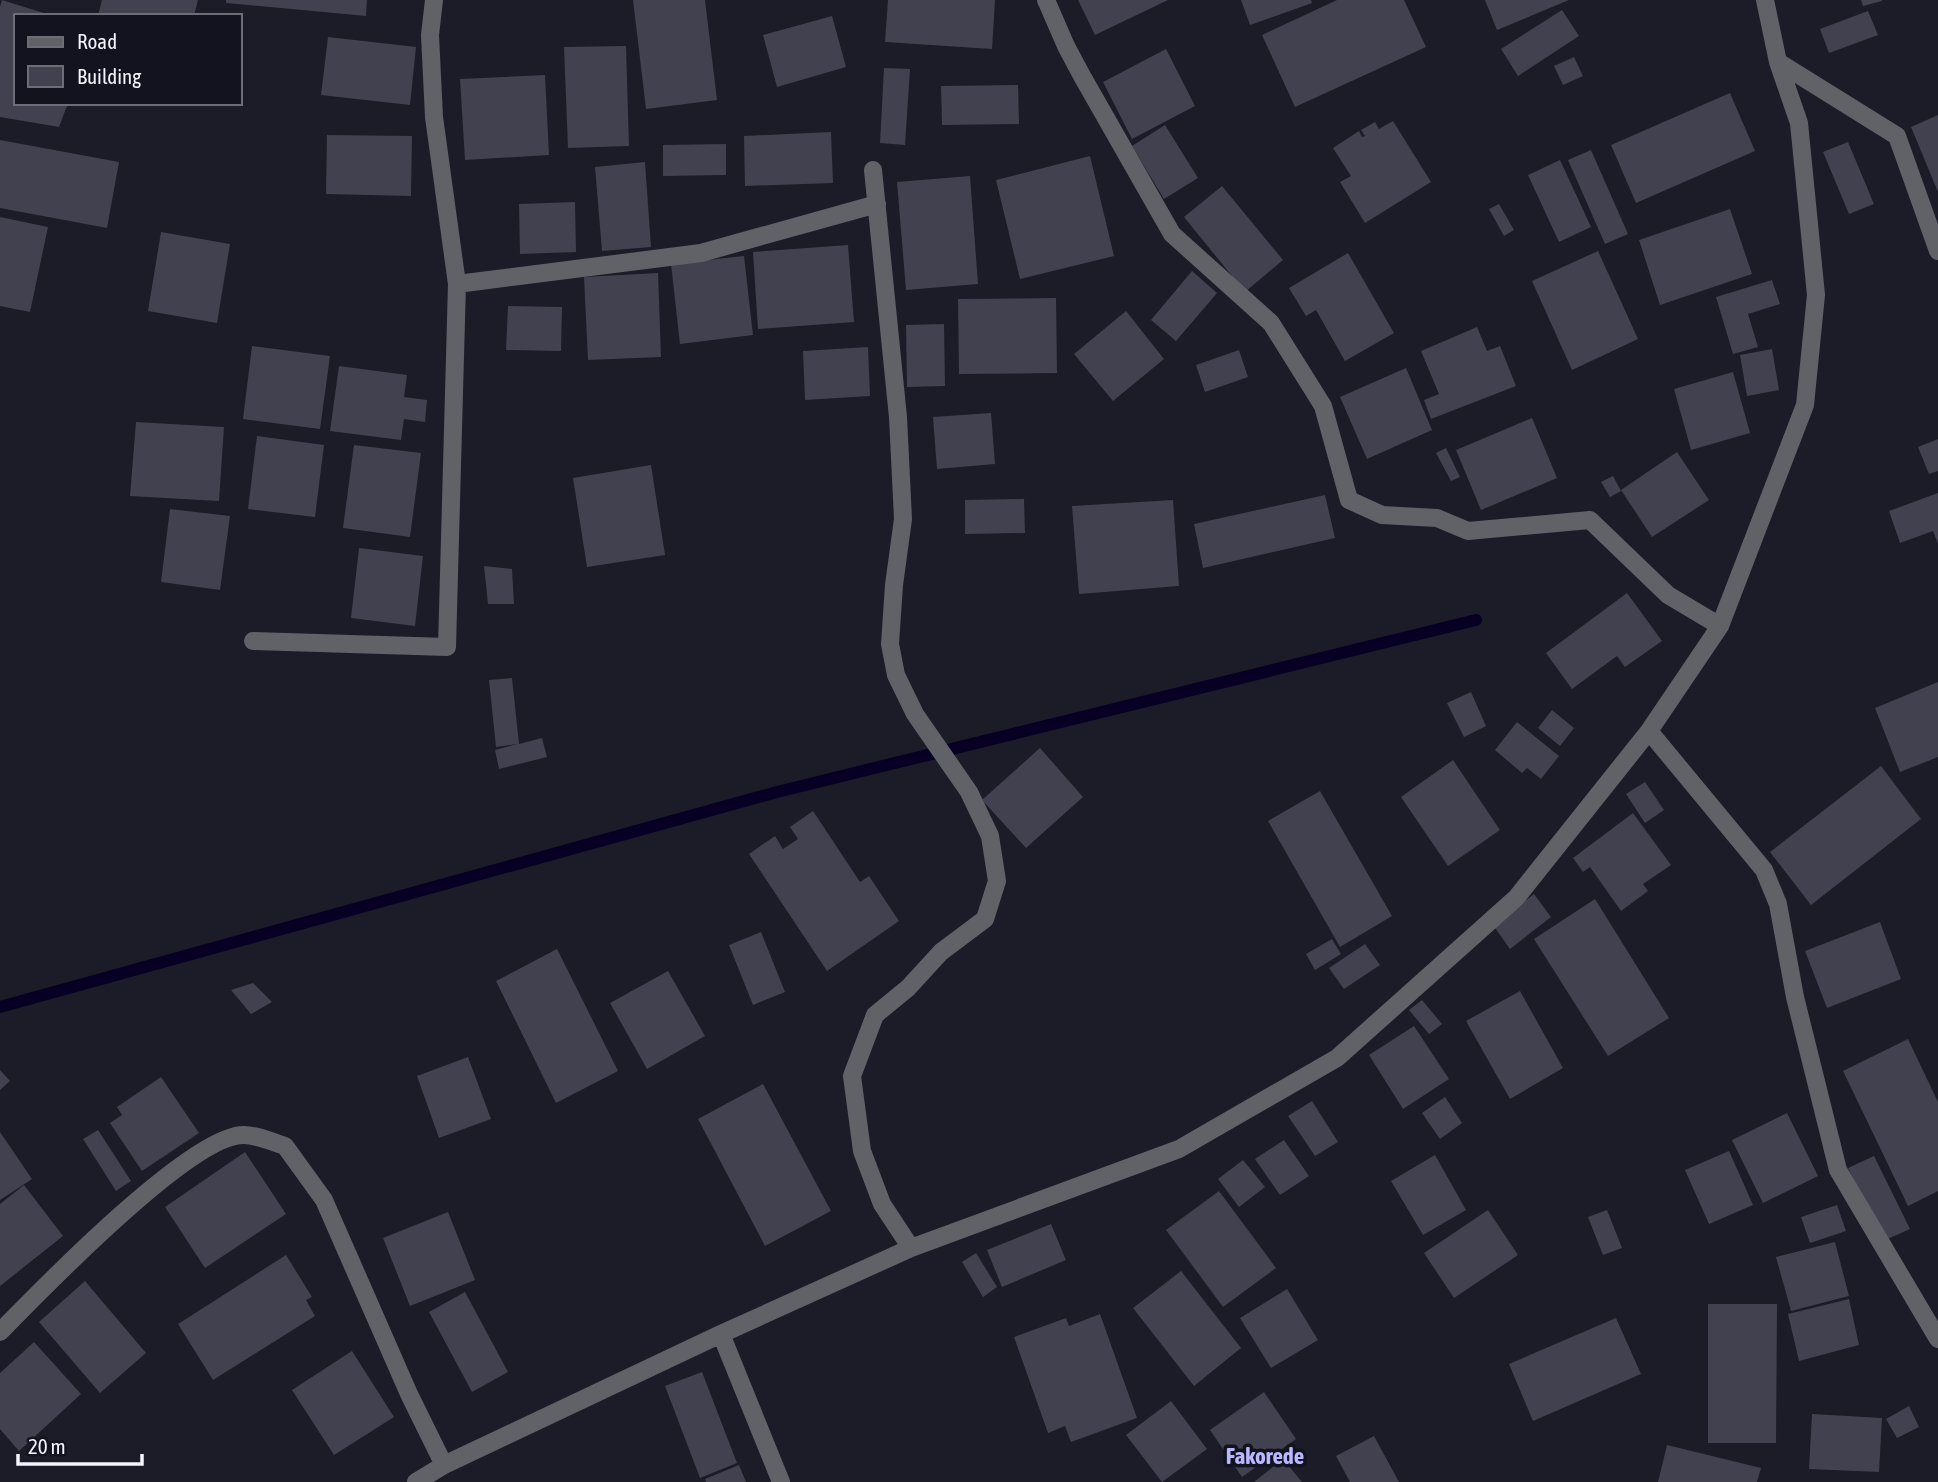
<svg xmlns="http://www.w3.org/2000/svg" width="1938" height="1482" font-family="'Asap Condensed',sans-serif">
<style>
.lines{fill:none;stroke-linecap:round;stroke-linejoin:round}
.stream{stroke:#070024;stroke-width:12}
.building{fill:#41414f}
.minor{stroke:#616168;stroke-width:18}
.labels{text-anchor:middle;stroke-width:7;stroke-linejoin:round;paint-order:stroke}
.quarter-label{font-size:23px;font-weight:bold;fill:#bab7fe;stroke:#13131f}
</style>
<rect width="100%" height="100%" fill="#1c1c28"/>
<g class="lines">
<path class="stream" d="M0 1007 777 792 1476 620"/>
</g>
<path class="building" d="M2 0 50 15 16 16V103H68L59 127 0 117V7Z
M102 0H198L194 16H98Z
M226 0H367L366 16 226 3Z
M633 0H705L717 100 646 109Z
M888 0H995L992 49 885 42Z
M1078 0H1168L1095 35Z
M1241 0H1311L1312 3 1250 25Z
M1337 0H1404L1426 47 1295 107 1262 35Z
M1485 0H1569L1497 30Z
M1861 0H1882V1L1863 6Z
M1562 10 1579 36 1518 76 1501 49Z
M1868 11 1878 35 1829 53 1820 29Z
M832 16 846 67 777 87 763 35Z
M328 37 416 47 410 105 321 95Z
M626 46 629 146 568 148 564 47Z
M1166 49 1195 106 1132 139 1103 82Z
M1574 57 1583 76 1563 85 1554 66Z
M884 68 910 69 905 145 880 143Z
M545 75 549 155 465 160 460 79Z
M1018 85 1019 124 942 125 941 86Z
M1730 93 1755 151 1636 203 1611 145Z
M1938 115V192L1911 127Z
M1393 121 1431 182 1365 223 1340 182 1351 176 1333 148 1359 131 1362 137 1365 136 1361 130 1375 122 1379 129Z
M1165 125 1198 178 1164 199 1132 146Z
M831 132 833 183 745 186 744 136Z
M327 135 412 136 411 196 326 194Z
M0 140 119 162 107 228 0 208Z
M1848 142 1874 204 1849 214 1823 152Z
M726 144V175L663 176V145Z
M1591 150 1628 234 1605 244 1568 160Z
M1090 156 1114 256 1020 279 996 180Z
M1560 160 1591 227 1559 242 1528 175Z
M645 162 651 247 602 251 595 167Z
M970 176 978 284 906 290 897 182Z
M1222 186 1283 260 1245 292 1184 217Z
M575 202 576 252 520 254 519 204Z
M1499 204 1514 230 1504 236 1489 209Z
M1730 209 1752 274 1660 305 1639 240Z
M0 217 48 227 30 312 0 306Z
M161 232 230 244 217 323 148 311Z
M848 245 854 322 758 329 753 252Z
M1598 251 1638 339 1572 370 1532 281Z
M1348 253 1394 333 1345 361 1316 310 1306 316 1289 288Z
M744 256 753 335 680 344 671 264Z
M1192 271 1217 293 1176 341 1151 320Z
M658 273 661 357 588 360 584 277Z
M1772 280 1780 304 1748 314 1758 347 1733 354 1716 297Z
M1056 298 1057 373 959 374 958 299Z
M508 306 562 307 561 351 506 350Z
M1126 311 1164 359 1113 401 1074 354Z
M944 324 945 386 907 387 906 325Z
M1477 327 1487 351 1500 346 1516 386 1431 419 1424 400 1439 394 1421 351Z
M252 346 330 356 320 429 243 419Z
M868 347 870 396 805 400 803 351Z
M1772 349 1779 390 1747 396 1740 355Z
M1239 350 1248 377 1205 392 1196 365Z
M339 366 407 375 404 397 427 400 425 422 404 419 401 440 330 431Z
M1406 368 1432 430 1367 459 1340 397Z
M1733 372 1750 433 1691 450 1674 389Z
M991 413 995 464 937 469 933 417Z
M1532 418 1557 478 1481 510 1456 450Z
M136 422 224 427 219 501 130 496Z
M257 436 324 445 315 517 248 509Z
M1938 439V471L1929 474 1918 447Z
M354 445 421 453 410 537 343 528Z
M1446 448 1460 477 1451 481 1436 453Z
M1677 452 1709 500 1652 537 1621 490Z
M651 465 665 555 587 567 573 478Z
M1613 476 1621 491 1610 497 1601 482Z
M1938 493V544L1933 531 1900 543 1889 511Z
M1325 495 1335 538 1203 568 1194 524Z
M1024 499 1025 533 965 534V500Z
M1173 500 1179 586 1079 594 1072 506Z
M170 509 230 516 220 590 161 582Z
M359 548 423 556 415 626 351 618Z
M484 566 512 569 514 604H488Z
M1627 593 1662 641 1625 667 1617 656 1572 689 1546 653Z
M512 678 519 744 542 738 547 757 499 769 495 750 517 744 496 747 489 680Z
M1938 682V757L1900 772 1875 708Z
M1471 692 1486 726 1464 737 1447 703Z
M1552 710 1574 728 1560 746 1538 728Z
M1517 722 1559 756 1541 779 1527 768 1522 773 1495 750Z
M1040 748 1083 797 1026 848 982 800Z
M1453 760 1500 830 1448 866 1401 797Z
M1881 766 1921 819 1811 905 1770 852Z
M1645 782 1664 810 1645 823 1626 794Z
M1320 791 1392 916 1340 947 1268 821Z
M813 811 860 882 869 876 899 921 827 971 749 854 775 836 783 849 798 839 790 827Z
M1633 813 1671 865 1643 884 1648 891 1621 911 1590 867 1583 872 1573 858Z
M1534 894 1551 917 1510 949 1493 925Z
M1595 899 1669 1018 1608 1056 1534 939Z
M1880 922 1901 979 1827 1008 1805 951Z
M761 932 785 992 753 1005 729 945Z
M1332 939 1341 954 1315 970 1306 954Z
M1365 944 1380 965 1344 989 1329 968Z
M557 949 618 1071 556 1103 496 981Z
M668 971 705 1036 647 1069 610 1003Z
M253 983 272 1002 251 1014 231 990Z
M1520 991 1563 1068 1510 1099 1466 1021Z
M1422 1000 1442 1024 1429 1034 1409 1010Z
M1414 1026 1449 1079 1403 1109 1369 1055Z
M1908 1039 1938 1102V1191L1908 1206 1843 1071Z
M468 1057 491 1119 439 1138 417 1076Z
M0 1070 10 1081 0 1090Z
M161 1077 199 1133 142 1171 110 1123 122 1115 117 1107Z
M763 1084 831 1211 765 1246 698 1119Z
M1445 1097 1462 1123 1440 1139 1422 1113Z
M1312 1101 1338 1142 1315 1156 1288 1116Z
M1787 1113 1818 1176 1763 1203 1732 1140Z
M98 1130 131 1181 116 1191 83 1139Z
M0 1132 32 1179 0 1200Z
M1284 1140 1309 1176 1280 1195 1255 1159Z
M1729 1151 1753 1205 1709 1224 1685 1170Z
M245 1152 286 1214 205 1268 165 1207Z
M1435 1155 1466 1210 1423 1235 1391 1181Z
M1874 1156 1910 1229 1883 1241 1848 1168Z
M1243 1160 1265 1187 1239 1207 1218 1179Z
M24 1185 63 1236 0 1286V1204Z
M1219 1191 1276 1268 1223 1307 1166 1230Z
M1837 1205 1846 1231 1810 1243 1801 1217Z
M1488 1210 1518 1255 1454 1298 1424 1253Z
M1607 1210 1622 1248 1603 1255 1588 1217Z
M448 1212 475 1280 410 1306 383 1238Z
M1051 1224 1066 1260 1002 1287 987 1250Z
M1835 1242 1849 1296 1791 1311 1776 1257Z
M976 1253 997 1287 983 1297 962 1262Z
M286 1255 312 1297 306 1300 315 1316 213 1380 178 1324Z
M1181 1271 1241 1348 1194 1386 1133 1308Z
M85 1281 146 1353 100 1393 39 1322Z
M1287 1289 1318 1340 1271 1368 1240 1318Z
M465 1292 508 1372 472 1392 429 1312Z
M1849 1299 1859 1345 1799 1361 1788 1314Z
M1708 1304H1777L1776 1443H1708Z
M1100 1314 1137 1418 1071 1442 1065 1426 1048 1433 1014 1337 1066 1318 1069 1326Z
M1616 1318 1641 1374 1533 1421 1509 1364Z
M34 1342 81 1394 19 1451 0 1429V1373Z
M352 1351 394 1417 334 1455 292 1390Z
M702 1372 737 1463 700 1478 665 1386Z
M1264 1392 1296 1439 1242 1477 1210 1430Z
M1171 1401 1207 1449 1162 1482 1126 1435Z
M1909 1406 1919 1427 1897 1438 1886 1419Z
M1812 1414 1882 1418 1879 1472 1809 1469Z
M1374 1436 1399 1482H1350L1336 1456Z
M1667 1445 1761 1468 1757 1482H1658Z
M1283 1459 1302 1482H1254Z
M739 1465 746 1482H706L705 1479Z"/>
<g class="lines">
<path class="minor" d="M1046 0 1066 46 1082 76 1172 234 1271 323 1323 406 1349 500 1382 515 1437 518 1468 531 1590 520 1668 595 1720 626
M1778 62 1897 136 1938 251
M873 170 898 417 903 519 894 585 890 644 896 675 915 714 969 792 990 836 997 881 985 919 941 952 908 988 875 1015 852 1076 862 1151 882 1204 911 1248
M457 284 701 253 877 204
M253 641 447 647 457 284 434 117 430 35 434 0
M1649 731 1764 870 1778 904 1795 997 1838 1170 1938 1339
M0 1332C40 1291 192 1134 244 1135 257 1135 272 1142 285 1146L324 1200 409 1394 444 1465
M721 1334 781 1482
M416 1482 444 1465 721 1334 911 1248 1179 1149 1337 1058 1516 898 1649 731 1720 626 1805 405 1816 295 1799 123 1778 62 1765 0"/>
</g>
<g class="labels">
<g class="quarter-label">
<text x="1265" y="1464">Fakorede</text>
</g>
</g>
<rect x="14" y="14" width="228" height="91" fill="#13131f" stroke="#6d6d78" stroke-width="2"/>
<rect x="28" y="37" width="35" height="10" fill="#616168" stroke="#6d6d78" stroke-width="2"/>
<text x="77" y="49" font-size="21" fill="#f4f4fd">Road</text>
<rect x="28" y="66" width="35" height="21" fill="#41414f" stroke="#6d6d78" stroke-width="2"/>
<text x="77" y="84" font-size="21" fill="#f4f4fd">Building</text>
<path d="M18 1454v10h124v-10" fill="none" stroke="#f4f4fd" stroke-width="3.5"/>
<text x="28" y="1454" font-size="21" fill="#f4f4fd" stroke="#13131f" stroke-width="5" paint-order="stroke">20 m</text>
</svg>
